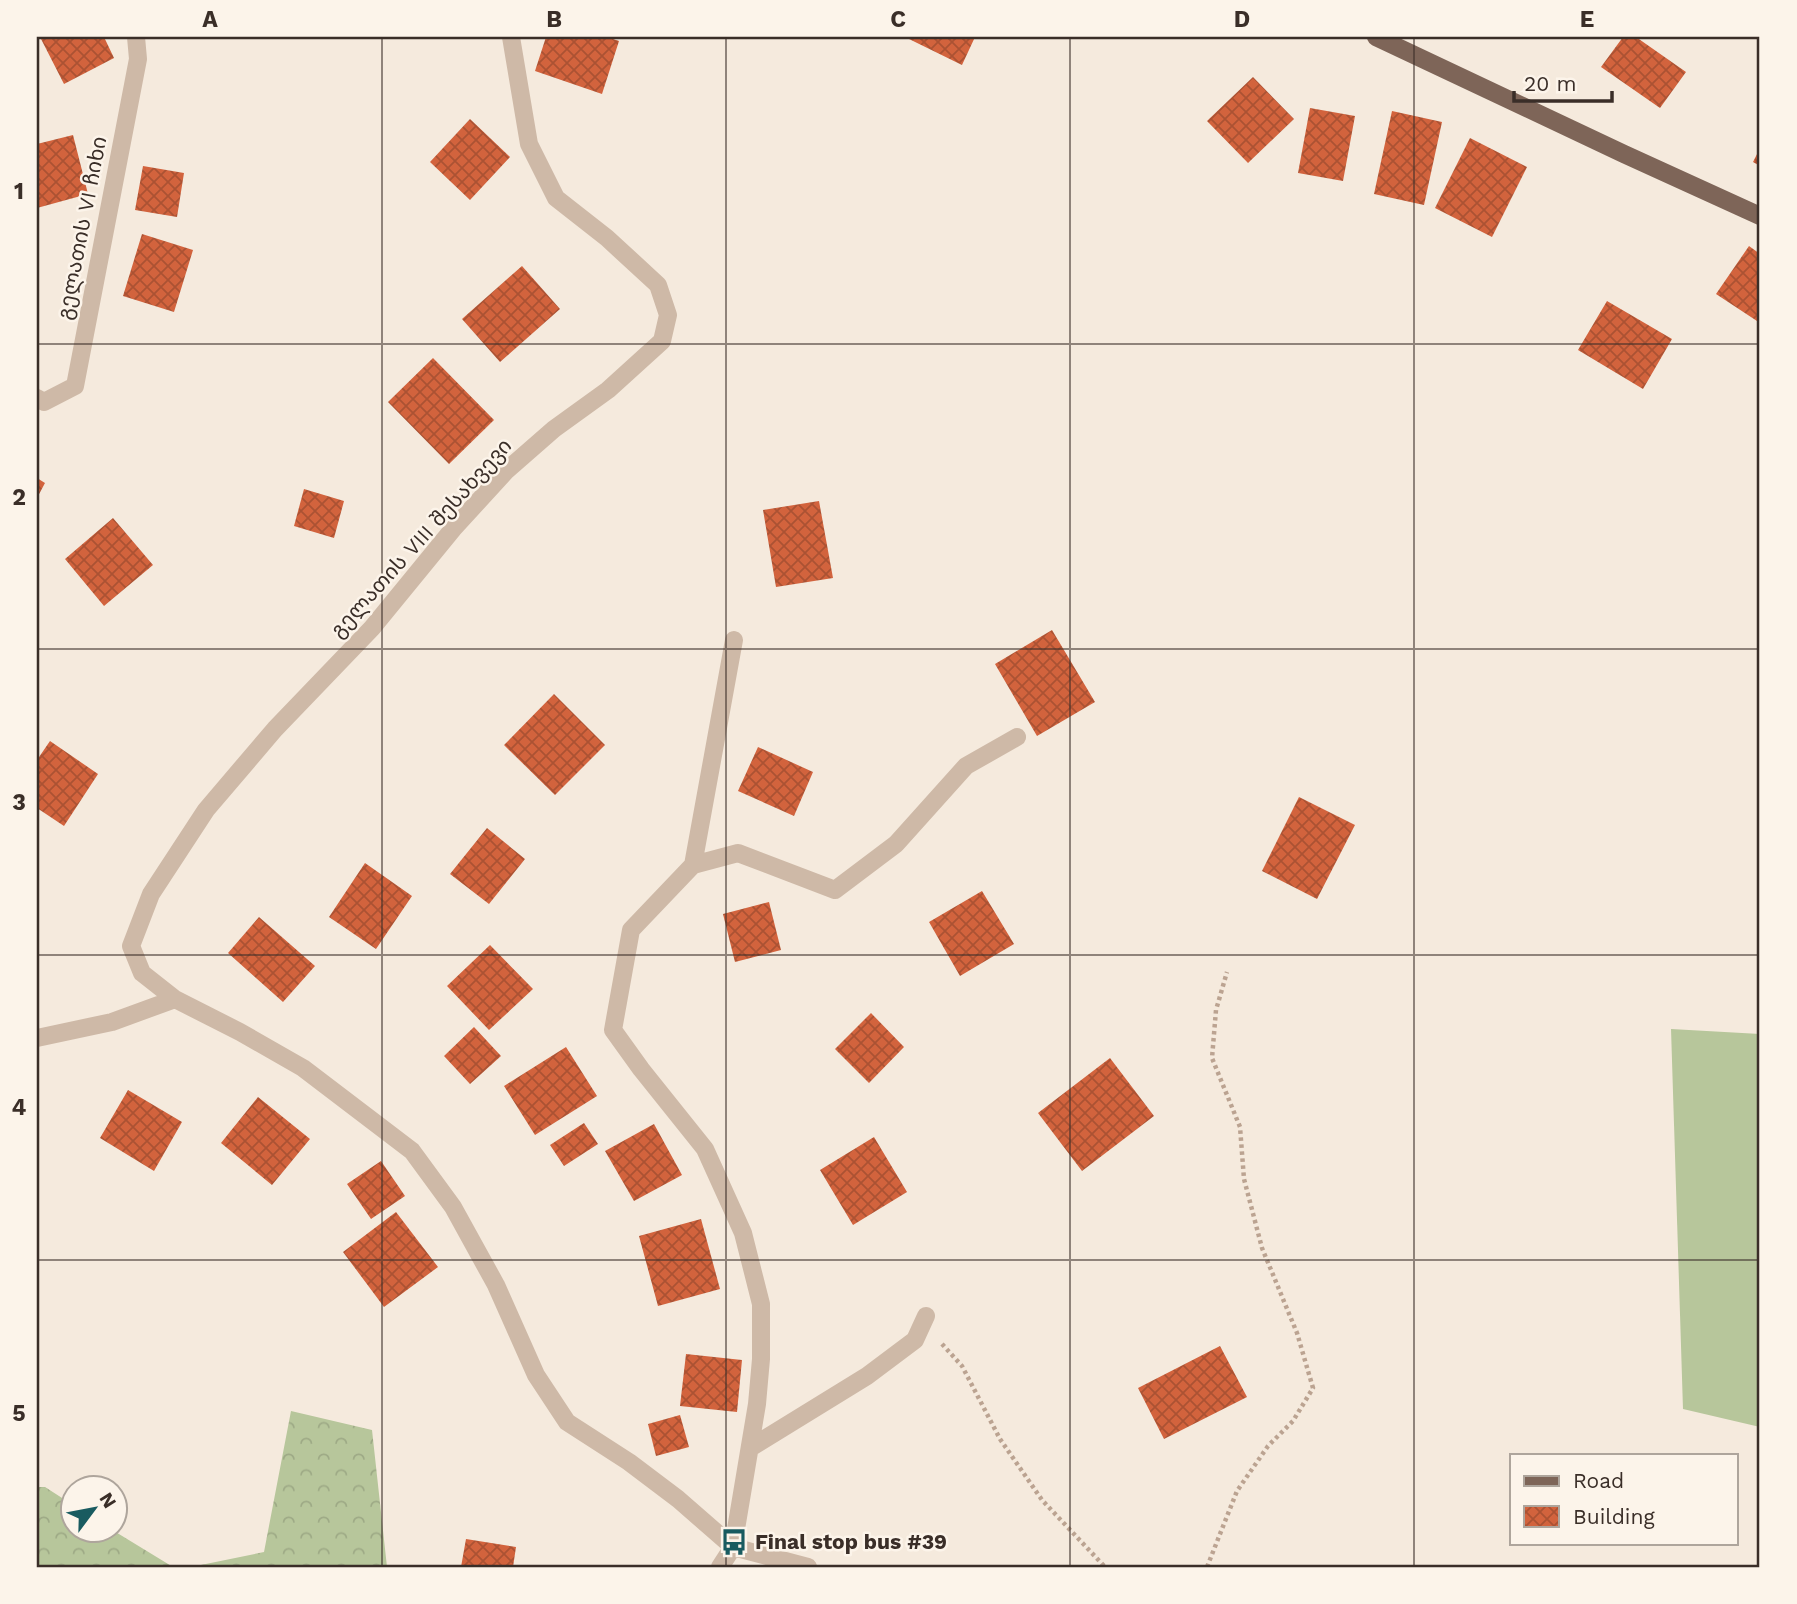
<svg xmlns="http://www.w3.org/2000/svg" width="1797" height="1604" font-family="'Work Sans','Noto Sans Georgian',sans-serif">
<style>
.grass{fill:#b7c69b}
.forest{fill:url(#forest-crowns)}
.building{fill:url(#building-cross-hatch)}
.lines{fill:none;stroke-linecap:round;stroke-linejoin:round}
.path{stroke:#bba391;stroke-width:4.5;stroke-dasharray:3.5 3.5;stroke-linecap:butt}
.minor{stroke:#ceb9a7;stroke-width:18}
.major{stroke:#7e6558;stroke-width:18}
.grid{fill:none;stroke:#3a2e28;stroke-width:2;stroke-opacity:0.55}
.labels{text-anchor:middle;stroke-width:5;stroke-linejoin:round;paint-order:stroke}
.street-label{font-size:21px;fill:#3a2e28;stroke:#fcf4ea}
.poi-label{font-size:21px;font-weight:bold;fill:#3a2e28;stroke:#fcf4ea;text-anchor:start}
.neatline{fill:none;stroke:#3a2e28;stroke-width:2.5}
.grid-label{font-size:23px;text-anchor:middle;font-weight:bold;fill:#3a2e28}
</style>
<defs>
<pattern id="forest-crowns" width="20" height="18" patternUnits="userSpaceOnUse" patternTransform="scale(1.75)"><rect width="20" height="18" fill="#b7c69b"/><path d="M2 6a3 3 0 1 1 6 0M12 15a3 3 0 1 1 6 0" fill="none" stroke="#9eaa86"/></pattern>
<pattern id="building-cross-hatch" width="8" height="8" patternUnits="userSpaceOnUse" patternTransform="scale(1.75)"><rect width="8" height="8" fill="#d2633d"/><path d="M0 0l8 8M0 8l8-8" fill="none" stroke="#ab5233"/></pattern>
</defs>
<rect width="100%" height="100%" fill="#f5eadd"/>
<path class="grass" d="M1671 1029 1760 1034V1427L1683 1409Z"/>
<path class="forest" d="M291 1411 372 1430 387 1567H191L264 1552Z
M37 1487H45L73 1505 74 1530 114 1531 173 1567H37Z"/>
<path class="building" d="M40 37H104L114 58 64 84Z
M546 37H607L619 41 602 94 535 71Z
M910 37H975L962 65 909 39Z
M1623 37H1636L1686 72 1660 108 1601 67Z
M1253 77 1294 119 1248 163 1207 121Z
M1310 108 1355 116 1343 181 1298 173Z
M1392 111 1442 122 1424 205 1374 194Z
M470 119 510 157 470 200 430 162Z
M73 135 88 194 37 208V144Z
M1470 138 1527 167 1492 237 1435 208Z
M1760 148V166L1753 162Z
M143 166 184 173 177 217 135 210Z
M142 234 193 250 174 312 123 296Z
M1749 246 1760 254V317L1757 321 1716 294Z
M522 266 560 309 500 362 462 319Z
M1607 301 1672 339 1643 389 1578 350Z
M433 358 494 420 449 464 388 402Z
M37 478 45 483 37 498Z
M304 489 344 501 334 538 294 526Z
M819 501 833 578 776 587 763 510Z
M113 518 153 565 104 606 65 559Z
M1052 630 1095 702 1037 736 995 664Z
M554 694 605 745 555 795 504 745Z
M50 741 98 774 64 826 37 808V760Z
M758 747 813 772 794 816 738 791Z
M1299 797 1355 825 1317 899 1262 871Z
M487 828 525 859 489 904 450 874Z
M365 863 412 896 376 949 329 917Z
M982 891 1014 944 960 976 929 922Z
M769 902 781 950 735 962 723 914Z
M259 917 315 966 283 1002 228 953Z
M490 945 533 989 489 1030 447 986Z
M871 1013 904 1047 869 1083 835 1049Z
M474 1027 501 1056 470 1084 444 1056Z
M566 1047 597 1096 535 1135 504 1086Z
M1110 1058 1154 1116 1082 1171 1038 1113Z
M128 1090 182 1122 154 1171 100 1138Z
M258 1097 310 1139 272 1185 221 1143Z
M584 1123 598 1144 564 1166 550 1145Z
M654 1124 682 1175 634 1201 605 1151Z
M874 1137 907 1192 853 1225 820 1170Z
M381 1161 405 1196 371 1219 347 1184Z
M396 1212 438 1267 384 1307 343 1252Z
M701 1219 720 1289 658 1306 639 1236Z
M1220 1346 1247 1397 1164 1439 1138 1388Z
M686 1354 742 1360 737 1412 680 1406Z
M680 1415 689 1447 656 1456 648 1424Z
M466 1539 516 1547 513 1567H461Z"/>
<g class="lines">
<path class="path" d="M942 1344 962 1366 1000 1439 1042 1500 1105 1567
M1207 1567 1237 1491 1268 1446 1293 1421 1313 1388 1297 1333 1262 1248 1244 1179 1240 1127 1212 1058 1216 1010 1227 972"/>
<path class="minor" d="M511 37 529 144 556 198 607 238 658 285 668 315 662 341 608 390 554 429 506 471 453 529 372 628 275 729 206 810 151 894 131 946 142 973 175 999 240 1032 303 1068 412 1151 453 1207 496 1285 536 1375 567 1422 629 1462 678 1499 733 1547 808 1567
M37 398 44 402 75 386 138 59 136 37
M693 865 734 640
M37 1038 112 1022 175 999
M750 1448 867 1376 915 1340 926 1316
M720 1567 733 1547 757 1404 761 1359V1304L743 1233 705 1149 641 1069 613 1030 631 930 693 865 738 853 835 890 896 844 966 766 1017 737"/>
<path class="major" d="M1376 37 1624 154 1760 216"/>
</g>
<path class="grid" d="M382 37V1567M726 37V1567M1070 37V1567M1414 37V1567M37 344H1760M37 649H1760M37 955H1760M37 1260H1760"/>
<defs>
<symbol id="bus-bare" viewBox="-9 -9 18 18"><path d="M-5-6H5V4H4V6H2V4H-2V6H-4V4H-5ZM-3.5-4V0h7V-4ZM-3.5 1.2v1.5H-2V1.2ZM2 1.2v1.5H3.5V1.2Z" fill="#195b60" stroke="#fcf4ea" stroke-width="2.5" paint-order="stroke"/></symbol>
</defs>
<g fill-rule="evenodd">
<use href="#bus-bare" x="715" y="1523" width="38" height="38"/>
</g>
<g class="labels">
<g class="street-label">
<text transform="translate(82 228) rotate(-79)" y="7">გელათის VI ჩიხი</text>
<text transform="translate(421 538) rotate(-48)" y="7">გელათის VIII შესახვევი</text>
</g>
<g class="poi-label">
<text x="755" y="1549">Final stop bus #39</text>
</g>
</g>
<rect width="1797" height="1604" fill="none" stroke="#fcf4ea" stroke-width="77"/>
<rect x="1510" y="1454" width="228" height="91" fill="#fcf4ea" stroke="#aea59c" stroke-width="2"/>
<rect x="1524" y="1476" width="35" height="10" fill="#7e6558" stroke="#aea59c" stroke-width="2"/>
<text x="1573" y="1488" font-size="21" fill="#3a2e28">Road</text>
<rect x="1524" y="1506" width="35" height="21" fill="url(#building-cross-hatch)" stroke="#aea59c" stroke-width="2"/>
<text x="1573" y="1524" font-size="21" fill="#3a2e28">Building</text>
<g transform="translate(94 1509) rotate(58)"><circle r="33" fill="#fcf4ea" stroke="#aea59c" stroke-width="2"/>
<path d="M0-5L12 26L0 18L-12 26Z" fill="#195b60"/>
<text y="-10" font-size="19" font-weight="bold" text-anchor="middle" fill="#3a2e28">N</text>
</g>
<path d="M1514 91v10h98v-10" fill="none" stroke="#3a2e28" stroke-width="3.5"/>
<text x="1524" y="91" font-size="21" fill="#3a2e28" stroke="#fcf4ea" stroke-width="5" paint-order="stroke">20 m</text>
<rect x="38" y="38" width="1720" height="1528" class="neatline"/>
<g class="grid-label">
<text x="210" y="27">A</text>
<text x="554" y="27">B</text>
<text x="898" y="27">C</text>
<text x="1242" y="27">D</text>
<text x="1587" y="27">E</text>
<text x="19" y="199">1</text>
<text x="19" y="505">2</text>
<text x="19" y="810">3</text>
<text x="19" y="1115">4</text>
<text x="19" y="1421">5</text>
</g>
</svg>
